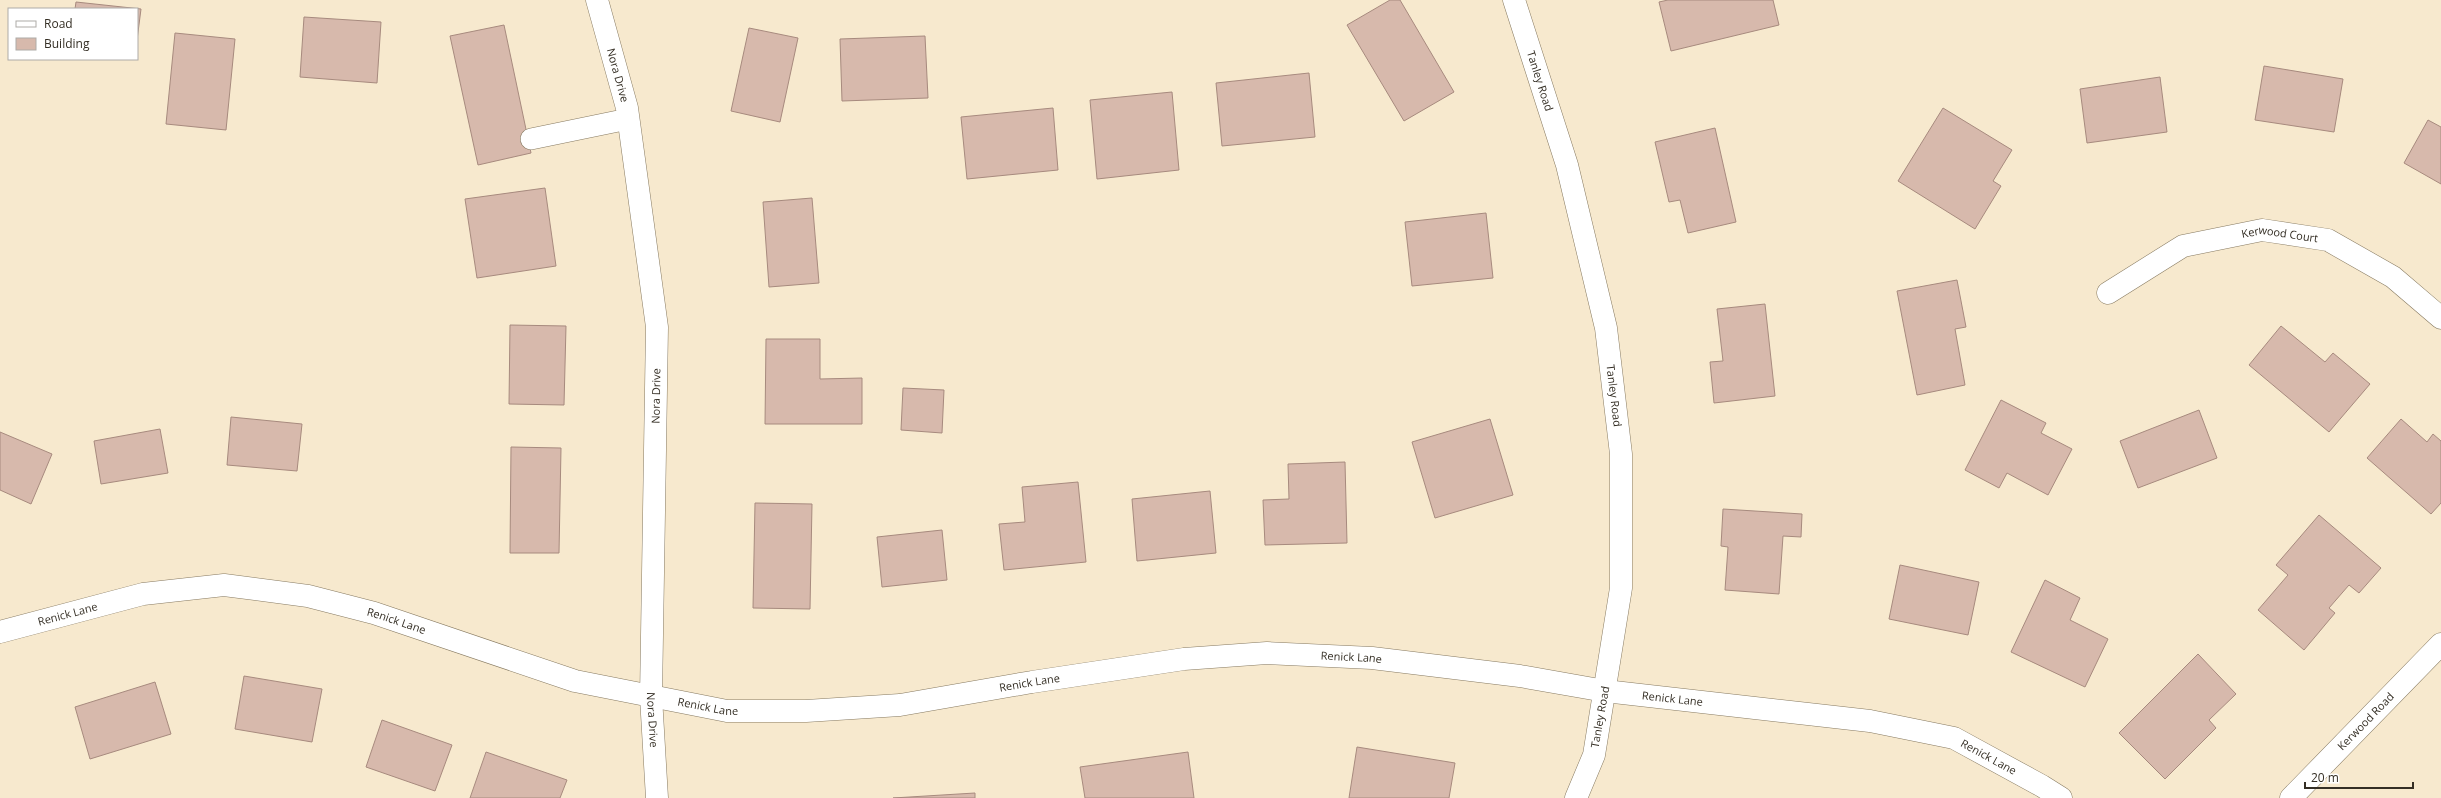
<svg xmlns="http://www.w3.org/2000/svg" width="2441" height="798" font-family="'Open Sans',sans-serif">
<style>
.building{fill:#d7b9ac;stroke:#a78a7e}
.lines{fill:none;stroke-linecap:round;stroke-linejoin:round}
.lane-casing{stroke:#877a61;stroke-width:22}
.street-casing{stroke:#877a61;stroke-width:23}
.lane{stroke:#fff;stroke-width:21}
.street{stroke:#fff;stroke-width:22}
.labels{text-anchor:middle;stroke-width:4;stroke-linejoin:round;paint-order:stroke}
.street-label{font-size:11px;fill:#342e24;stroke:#fff}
</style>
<rect width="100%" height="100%" fill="#f7e9ce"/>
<path class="building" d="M1390 0H1400L1454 92 1404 121 1347 25Z
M1668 0H1773L1779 25 1671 51 1659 2Z
M76 2 141 9 137 40V9H75Z
M304 17 381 22 377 83 300 77Z
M504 25 531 153 478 165 450 36Z
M749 28 798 38 780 122 731 111Z
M175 33 235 39 226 130 166 124Z
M925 36 928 98 842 101 840 39Z
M2264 66 2343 79 2334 132 2255 120Z
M1309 73 1315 137 1222 146 1216 83Z
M2160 77 2167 132 2087 143 2080 89Z
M1172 92 1179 170 1097 179 1090 100Z
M1053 108 1058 170 967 179 961 117Z
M1943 108 2012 150 1993 181 2001 186 1975 229 1898 181Z
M2428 120 2441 127V184L2404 163Z
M1715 128 1736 222 1688 233 1680 200 1669 202 1655 142Z
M545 188 556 266 477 278 465 199Z
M812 198 819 283 769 287 763 202Z
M1486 213 1493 278 1412 286 1405 222Z
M1957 280 1966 327 1955 329 1965 385 1917 395 1897 291Z
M1765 304 1775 396 1714 403 1710 362 1723 361 1717 309Z
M510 325 566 326 564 405 509 404Z
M2281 326 2325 362 2333 353 2370 384 2329 432 2249 365Z
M766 339H820V379L862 378V424H765Z
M903 388 944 390 942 433 901 430Z
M2001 400 2046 423 2041 433 2072 449 2048 495 2007 473 1999 488 1965 470Z
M2199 410 2217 458 2138 488 2120 441Z
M231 417 302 424 297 471 227 465Z
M1490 419 1513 495 1435 518 1412 442Z
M2401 419 2427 442 2433 434 2441 441V503L2431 514 2367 458Z
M160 429 168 473 101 484 94 441Z
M0 432 52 454 31 504 0 490Z
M511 447 561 448 559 553H510Z
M1345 462 1347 543 1265 545 1263 500 1289 499 1288 464Z
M1078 482 1086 562 1004 570 999 524 1025 522 1022 487Z
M1210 491 1216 553 1137 561 1132 499Z
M755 503 812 504 810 609 753 608Z
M1723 509 1802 514 1801 537 1783 536 1779 594 1725 590 1728 547 1721 546Z
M2319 515 2381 568 2359 593 2349 585 2329 608 2335 613 2304 650 2258 610 2288 575 2276 565Z
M942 530 947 580 882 587 877 537Z
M1900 565 1979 582 1968 635 1889 619Z
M2045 580 2080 598 2070 620 2108 639 2085 687 2011 652Z
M2198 654 2236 694 2209 720 2216 728 2165 779 2119 733Z
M244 676 322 689 312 742 235 729Z
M155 682 171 734 90 759 75 707Z
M382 720 452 745 435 791 366 767Z
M1357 747 1455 763 1449 798H1349Z
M486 752 567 780 560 798H470Z
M1188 752 1194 798H1085L1080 767Z
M975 793V798H893Z"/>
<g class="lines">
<defs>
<path id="lane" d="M531 139 628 119"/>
<g id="street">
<path id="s1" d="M597 0 627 108 657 327 651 697 657 798"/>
<path id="s2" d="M1514 0 1567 165 1606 328 1621 454V588L1594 755 1576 798"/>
<path id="s3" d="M2108 293 2183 246 2262 230 2328 240 2393 277 2441 318"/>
<path id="s4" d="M0 632 143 594 224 585 308 596 374 613 575 681 727 711H806L900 705 1032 682 1184 659 1267 653 1372 658 1520 676 1605 691 1870 721 1954 738 2042 786 2061 798"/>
<path id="s5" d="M2291 798 2441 644"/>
</g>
</defs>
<use href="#lane" class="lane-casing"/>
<use href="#street" class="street-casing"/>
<use href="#lane" class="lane"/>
<use href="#street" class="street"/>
</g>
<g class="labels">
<g class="street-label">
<text dy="4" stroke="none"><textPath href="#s1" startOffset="78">Nora Drive</textPath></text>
<text dy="4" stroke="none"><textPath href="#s2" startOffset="85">Tanley Road</textPath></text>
<text dy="4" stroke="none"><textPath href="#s3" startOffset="187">Kerwood Court</textPath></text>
<text dy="4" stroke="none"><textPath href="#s2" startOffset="409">Tanley Road</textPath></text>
<text transform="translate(656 396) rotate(-89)" y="4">Nora Drive</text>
<text dy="4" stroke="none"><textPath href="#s4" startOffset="70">Renick Lane</textPath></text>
<text dy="4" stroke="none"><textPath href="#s4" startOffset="406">Renick Lane</textPath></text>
<text dy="4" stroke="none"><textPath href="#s4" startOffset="1378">Renick Lane</textPath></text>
<text dy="4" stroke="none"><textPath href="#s4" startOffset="1054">Renick Lane</textPath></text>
<text dy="4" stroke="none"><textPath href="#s4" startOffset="1702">Renick Lane</textPath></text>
<text dy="4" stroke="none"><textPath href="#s4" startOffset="730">Renick Lane</textPath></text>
<text transform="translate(1600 717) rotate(-80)" y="4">Tanley Road</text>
<text dy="4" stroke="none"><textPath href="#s1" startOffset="726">Nora Drive</textPath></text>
<text dy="4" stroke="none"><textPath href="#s5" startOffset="107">Kerwood Road</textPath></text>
<text dy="4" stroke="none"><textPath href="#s4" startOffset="2026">Renick Lane</textPath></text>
</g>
</g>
<rect x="8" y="8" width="130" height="52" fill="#ffffff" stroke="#aeaba7"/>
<rect x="16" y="21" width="20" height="6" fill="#ffffff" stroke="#aeaba7"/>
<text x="44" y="28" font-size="12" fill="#342e24">Road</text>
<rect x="16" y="38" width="20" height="12" fill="#d7b9ac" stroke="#aeaba7"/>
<text x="44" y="48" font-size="12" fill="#342e24">Building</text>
<path d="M2305 782v6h108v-6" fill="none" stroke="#342e24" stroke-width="2"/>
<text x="2311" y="782" font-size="12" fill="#342e24" stroke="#ffffff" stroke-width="3" paint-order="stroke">20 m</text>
</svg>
